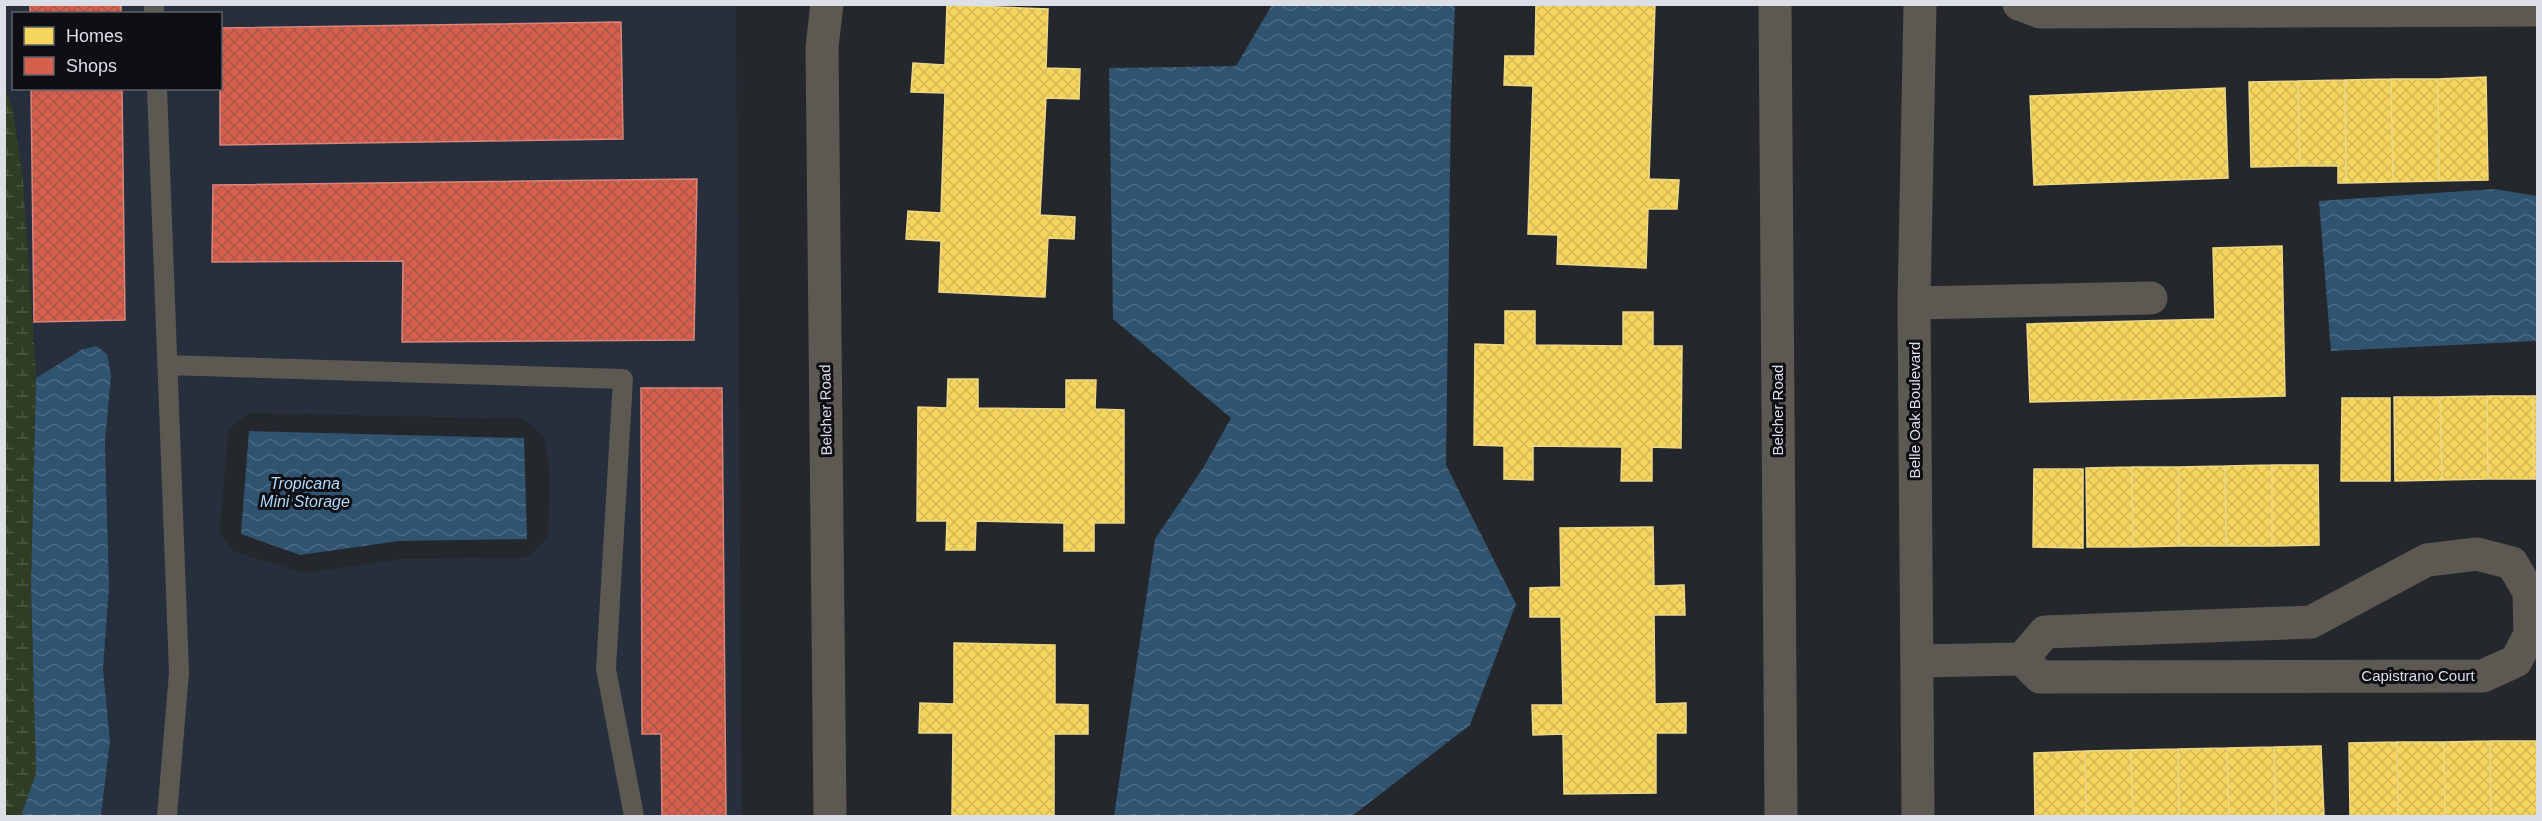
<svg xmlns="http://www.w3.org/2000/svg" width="2542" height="821" font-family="Arial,sans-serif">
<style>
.built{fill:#272e3c;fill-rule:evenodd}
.wetland{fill:url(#wetland-marsh)}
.water{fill:url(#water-waves)}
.homes{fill:url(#homes-cross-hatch);stroke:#eed885;stroke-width:1.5}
.shops{fill:url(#shops-cross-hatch);stroke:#d8867b;stroke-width:1.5}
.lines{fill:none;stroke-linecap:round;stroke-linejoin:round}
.service{stroke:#5b5951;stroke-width:20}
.minor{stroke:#5b5951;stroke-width:33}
.labels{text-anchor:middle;stroke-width:6;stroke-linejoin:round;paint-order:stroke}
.street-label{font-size:15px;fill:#dcdfe6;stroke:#0d0f14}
.water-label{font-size:16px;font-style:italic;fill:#b3d7f7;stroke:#0d0f14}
</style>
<defs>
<pattern id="wetland-marsh" width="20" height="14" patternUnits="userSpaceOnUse" patternTransform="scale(1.5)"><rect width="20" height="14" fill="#303c23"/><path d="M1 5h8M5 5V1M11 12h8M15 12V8" fill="none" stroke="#4d5843"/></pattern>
<pattern id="water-waves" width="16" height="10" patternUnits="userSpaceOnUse" patternTransform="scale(1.5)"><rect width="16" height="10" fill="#30536f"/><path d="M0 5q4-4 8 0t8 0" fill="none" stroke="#4d6b84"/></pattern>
<pattern id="homes-cross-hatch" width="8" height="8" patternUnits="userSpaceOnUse" patternTransform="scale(1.5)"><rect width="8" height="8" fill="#f6d55c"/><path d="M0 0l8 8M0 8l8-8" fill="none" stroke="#d2b857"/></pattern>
<pattern id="shops-cross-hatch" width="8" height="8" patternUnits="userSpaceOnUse" patternTransform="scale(1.5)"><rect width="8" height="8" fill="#d6604d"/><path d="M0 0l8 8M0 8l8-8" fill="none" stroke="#aa574b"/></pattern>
</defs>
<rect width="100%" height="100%" fill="#24272c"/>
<path class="built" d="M4 5H736L742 816H101L110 741 103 669 109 587 105 442 111 376 58 364 36 378 23 178 13 110 5 84ZM14 14H220V88H14ZM249 413 524 419 544 437 550 476 548 538 527 557 401 559 303 573 233 551 220 533 228 430Z"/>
<path class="wetland" d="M4 84 13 110 23 178 36 372 31 586 36 773 21 816H4Z"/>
<path class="water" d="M1272 5H1455L1451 103 1446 465 1516 604 1470 725 1352 816H1114L1155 539 1203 468 1231 418 1113 319 1109 68 1236 66Z
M2494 189 2537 196V341L2331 351 2319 201Z
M96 346 107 354 111 376 105 442 109 587 103 669 110 741 101 816H21L36 773 31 586 36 378 81 350Z
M249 431 524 438 527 539 399 541 300 555 241 534Z"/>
<path class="homes" d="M1536 4H1655L1649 179 1679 180 1677 209H1648L1646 268 1557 264 1558 235 1528 234 1533 86 1504 85 1505 56H1535Z
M947 5 1048 9 1046 68 1080 69 1079 99 1046 98 1040 215 1075 217 1074 239 1048 238 1045 297 939 292 941 241 906 239 908 211 941 213 945 93 911 92 913 63 945 65Z
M2486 77 2488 180 2439 181 2438 79Z
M2391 79H2438L2439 181 2393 182Z
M2391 79 2393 182 2346 183 2345 80Z
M2345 80 2346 183H2338V166H2300L2298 81Z
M2298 81 2300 166 2251 167 2249 82Z
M2225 88 2228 178 2034 185 2030 96Z
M2282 246 2285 396 2030 402 2027 324 2215 319 2213 248Z
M1505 311H1535V345L1623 346V312H1653V346H1682L1681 448 1652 447V481H1621L1622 447 1533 446V480L1504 479V446L1474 445 1475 344 1505 345Z
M948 379H978V408L1066 409V380H1096L1095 409 1124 410V523H1094V551H1064V523L976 521 975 550H946L947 521H917L918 407 947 408Z
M2487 396H2533L2534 479H2488Z
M2487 396 2488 479 2442 480 2440 397Z
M2533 396H2538V479H2534Z
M2394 397H2440L2442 480 2395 481Z
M2342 398H2390V481H2341Z
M2272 465H2318L2319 545 2272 546Z
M2272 465V546H2226L2225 466Z
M2225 466 2226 546H2179V467Z
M2132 467H2179V546L2133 547Z
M2132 467 2133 547H2087L2086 468Z
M2034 469H2083V548L2033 547Z
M1653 527 1654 586 1684 585 1685 615H1654L1655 704 1686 703V733H1656V793L1564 794 1563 734 1533 735 1532 705H1563L1561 617H1530V588L1561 587 1560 528Z
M954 643 1055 645V704L1088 705V734H1054V816H952L953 733H919L920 703 954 704Z
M2490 741 2491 816H2445L2444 742Z
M2490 741H2537L2538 816H2491Z
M2397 742 2398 816H2350L2349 743Z
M2397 742H2444L2445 816H2398Z
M2321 746 2324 816H2276L2274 747Z
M2274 747 2276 816H2229L2227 748Z
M2227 748 2229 816H2179L2178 749Z
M2178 749 2179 816H2133L2131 750Z
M2131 750 2133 816H2086L2085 751Z
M2085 751 2086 816H2035L2034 753Z"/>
<path class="shops" d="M30 4H121V14H30Z
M621 22 623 139 220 145V28Z
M31 88H122L125 320 34 322Z
M697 179 694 340 402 342 403 261 212 262 213 185Z
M641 388H722L726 816H662L661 734H642Z"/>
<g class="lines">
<path class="service" d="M154 4V14
M157 88 179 673 167 816
M167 365 623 379 606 669 634 816"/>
<path class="minor" d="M827 4 822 47 830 816
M1775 4 1781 816
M2019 4 2040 12 2538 10
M1914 303 2151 298
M1917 661 2022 659 2040 677 2483 676 2516 661 2530 634 2529 592 2512 563 2477 554 2427 560 2311 622 2045 632 2022 659
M1918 816 1914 303 1920 4"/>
</g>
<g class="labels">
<g class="street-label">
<text transform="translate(826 410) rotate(-91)" y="5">Belcher Road</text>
<text transform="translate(1778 410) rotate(-90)" y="5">Belcher Road</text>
<text transform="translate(1915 410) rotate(-90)" y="5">Belle Oak Boulevard</text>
<text x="2418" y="681">Capistrano Court</text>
</g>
<g class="water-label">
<text x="305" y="489">Tropicana<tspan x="305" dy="18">Mini Storage</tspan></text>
</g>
</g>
<rect width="2542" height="821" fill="none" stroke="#dcdfe6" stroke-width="12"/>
<rect x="12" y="12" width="210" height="78" fill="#0d0f14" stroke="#606268" stroke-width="1.5"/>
<rect x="24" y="27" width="30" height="18" fill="#f6d55c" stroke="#606268" stroke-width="1.5"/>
<text x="66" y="42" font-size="18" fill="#dcdfe6">Homes</text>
<rect x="24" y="57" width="30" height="18" fill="#d6604d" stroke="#606268" stroke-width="1.5"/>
<text x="66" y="72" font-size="18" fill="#dcdfe6">Shops</text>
</svg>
